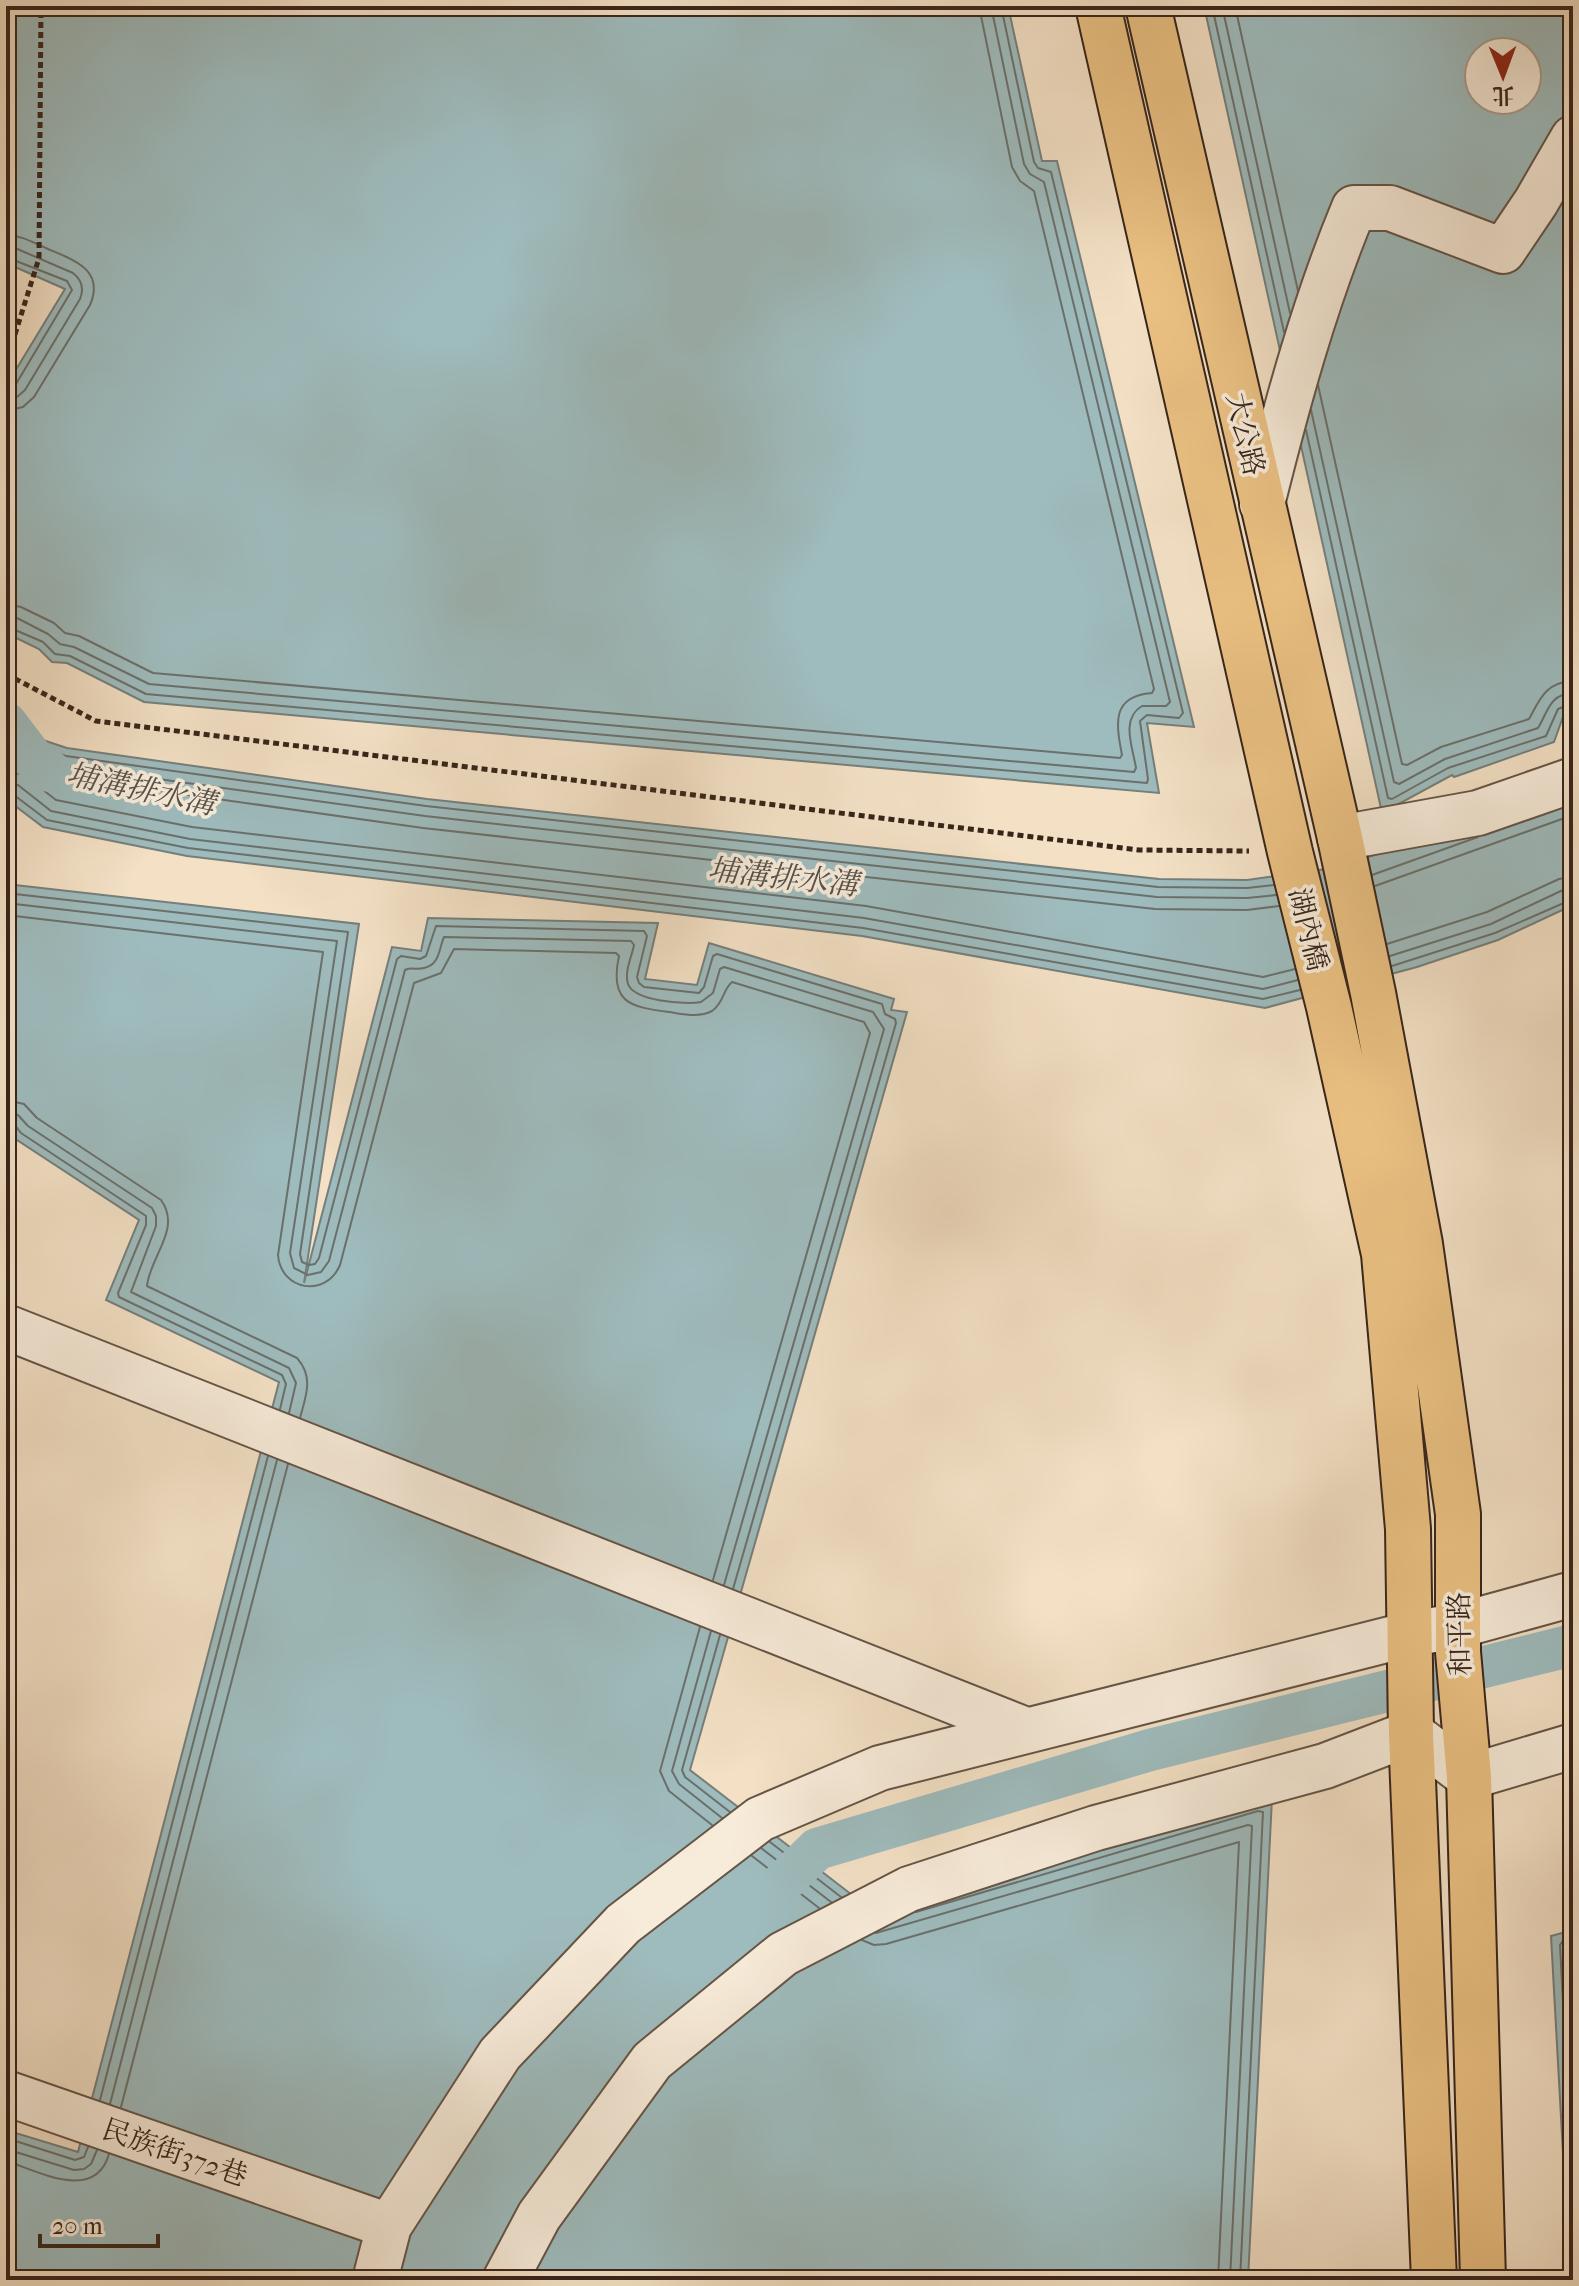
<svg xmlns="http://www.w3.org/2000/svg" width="1579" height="2286" font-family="'IM FELL French Canon','Noto Serif TC',serif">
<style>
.water{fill:#9ebbbd;stroke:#757f7c;stroke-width:2;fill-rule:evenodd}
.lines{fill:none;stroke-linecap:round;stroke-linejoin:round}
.shore{stroke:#6a706c;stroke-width:2}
.canal{stroke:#9ebbbd;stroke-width:42}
.minor-casing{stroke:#665446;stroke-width:48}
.major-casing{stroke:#37251b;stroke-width:48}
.path{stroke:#37251b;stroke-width:5;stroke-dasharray:6 4;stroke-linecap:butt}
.minor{stroke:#f7ebd9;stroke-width:44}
.major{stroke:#eac082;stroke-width:44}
.labels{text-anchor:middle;stroke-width:7;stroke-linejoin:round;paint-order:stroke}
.street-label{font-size:28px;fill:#37251b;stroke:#f7ebd9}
.water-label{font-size:30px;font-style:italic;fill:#56524c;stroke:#f7ebd9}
</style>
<rect width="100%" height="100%" fill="#f3e0c5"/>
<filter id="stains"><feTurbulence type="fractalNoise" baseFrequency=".0025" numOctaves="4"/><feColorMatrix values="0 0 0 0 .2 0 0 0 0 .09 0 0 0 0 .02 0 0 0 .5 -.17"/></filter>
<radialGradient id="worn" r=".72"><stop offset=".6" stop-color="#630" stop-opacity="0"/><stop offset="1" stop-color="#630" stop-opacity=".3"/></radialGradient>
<path class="water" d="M6 6H1008L1042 161H1057L1194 727 1147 723 1159 793 144 702 67 663 52 662 39 649 6 633V386L65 289 6 263Z
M1204 6H1573V709L1564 714 1554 742 1454 777 1452 775 1382 813ZM1479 52H1527V100H1479Z
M6 728 67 748 427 799 1159 879 1247 880 1333 868 1403 846 1573 783V905L1498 940 1417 967 1265 1008 862 936 187 856 43 827 6 799Z
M6 884 359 924 304 1283 392 947 421 951 428 918 658 923 645 979 697 985 709 943 894 999 891 1010 907 1012 690 1770 878 1915 1272 1798 1248 2280H6V2130L78 2152 279 1382 106 1300 139 1220 14 1138 6 1124Z
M1573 1930V2280H1570L1551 1936Z"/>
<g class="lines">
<path class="shore" d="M1212 6 1284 332
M1222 6 1290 313
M1235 6 1298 291
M6 235C21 235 34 243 48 249 74 260 105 270 90 305L34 397 23 407 6 411
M6 247 15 248 73 273C82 280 84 289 80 299L25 390 17 397 6 399
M6 257 67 281 72 290 16 384 6 389
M1318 385 1402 764 1407 765 1441 747 1529 719C1540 699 1546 682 1573 681
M1311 410 1394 782 1399 784 1445 759 1538 728C1548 712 1549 694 1573 693
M1306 430 1388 798 1392 799 1448 768 1546 736 1558 709 1573 703
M6 604 21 607 54 623 65 633 79 636 153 673 1120 758 1122 755C1116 724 1111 696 1152 693L1154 689 1034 191 1020 181 1012 167 979 6
M6 616 17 618 48 634 60 644 74 647 149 684 1134 772 1136 768C1133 748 1120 719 1142 706H1166L1170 702 1044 182 1030 174 1024 164 991 6
M6 626 43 642 55 654 70 656 146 694 1147 783 1148 779 1140 721 1147 715 1179 718 1183 713 1051 172 1038 168 1034 162 1001 6
M6 737 66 756 426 806 1158 887 1247 888 1274 885
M6 747 64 766 425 816 1157 897 1247 898 1276 895
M6 760 62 777 423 828 1155 909 1247 910 1279 906
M6 771 24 775 56 800 192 827 866 906 1263 977 1295 969
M6 783 18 785 51 811 190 839 864 918 1263 989 1298 980
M6 793 14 795 47 820 188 848 863 928 1263 999 1300 990
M1372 875 1478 837
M1375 886 1573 815
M6 893 348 932 300 1254 302 1262 309 1265 315 1264 319 1258 397 959 401 956 420 959 426 956 436 926 644 931 647 936 637 977 639 983 644 987 699 993 704 987 713 956 717 954 882 1004 885 1014 895 1019 896 1023 733 1589
M6 903 337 941 290 1253 294 1268 308 1275 321 1272 329 1261 405 970C411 967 416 970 424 968 440 965 439 948 444 937L631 941 634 945C632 956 624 972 628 984 634 1001 685 1005 701 1002L713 993 720 969 724 967 873 1012 884 1029 724 1585
M6 915 323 952 278 1255C281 1291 326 1298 340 1265L414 983 441 973 454 949 616 953 619 956C609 1002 629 1007 669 1012 683 1014 699 1018 712 1011 724 1003 723 989 732 982L864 1022 870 1033 713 1580
M1387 944 1487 912 1559 879 1573 877
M1390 956 1491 924 1563 890 1573 889
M1392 966 1495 933 1573 899
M6 1100 24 1104 37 1118 161 1200C182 1229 150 1256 147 1286L297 1358C314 1377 306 1396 300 1418
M6 1112 18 1115 28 1126 152 1208 156 1216V1226L131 1292 289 1368 296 1383 289 1413
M6 1122 14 1124 21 1133 146 1216V1225L118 1293 119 1297 282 1375 286 1384 280 1409
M700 1627 660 1771 669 1791 712 1825
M711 1631 672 1771 679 1784 722 1818
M720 1635 682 1770 685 1777 730 1812
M770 1842 841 1897
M761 1848 831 1902
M752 1856 819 1908
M916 1912 1258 1811 1263 1812 1240 2280
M876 1933 1248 1825 1252 1826 1230 2280
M1573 1939 1562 1942 1560 1945 1573 2194
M862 1940 874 1945 886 1944 1239 1842 1218 2280
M100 2100 268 1456
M110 2104 277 1460
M121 2107 288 1464
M6 2138 75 2160 84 2157 88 2147
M6 2149 74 2170 84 2169 91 2164 97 2150
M6 2161C38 2171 95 2203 109 2154"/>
<path class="canal" d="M6 723 41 769 50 771
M765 1900 817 1849 1150 1750 1573 1645"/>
<defs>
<path id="minor" d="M1262 504C1287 404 1314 304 1354 208H1390L1503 251 1536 202 1573 138
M1340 838 1478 813 1573 780
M6 1327 1026 1730
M6 2093 389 2226
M375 2280 389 2226 500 2054 623 1924 760 1819 880 1768 1410 1634 1457 1626 1573 1594
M505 2280 539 2216 652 2061 783 1954 909 1889 1096 1828 1325 1766 1411 1733 1469 1777 1573 1746"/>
<path id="major" d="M1098 6 1290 852 1329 1007 1384 1254 1408 1529 1411 1733 1434 2280
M1148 6 1340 838 1373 993 1420 1244 1458 1514V1652L1469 1777 1483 2280"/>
</defs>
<use href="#minor" class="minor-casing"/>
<use href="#major" class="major-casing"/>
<path class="path" d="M6 363 39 258 41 6
M6 674 96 721 1139 850 1249 851"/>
<use href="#minor" class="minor"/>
<use href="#major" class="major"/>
</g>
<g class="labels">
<g class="street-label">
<text transform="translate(1246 434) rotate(77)" y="10">大公路</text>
<text transform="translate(1309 929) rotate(76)" y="10">湖內橋</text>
<text transform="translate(1459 1634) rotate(-91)" y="10">和平路</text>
<text transform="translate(175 2152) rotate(19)" y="10">民族街372巷</text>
</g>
<g class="water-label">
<text transform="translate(141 789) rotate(12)" y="10">埔溝排水溝</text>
<text transform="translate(783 877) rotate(6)" y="10">埔溝排水溝</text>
</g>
</g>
<rect width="1579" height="2286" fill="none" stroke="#f3e0c5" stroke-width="32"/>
<rect x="8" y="8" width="1563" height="2270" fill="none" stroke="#37251b" stroke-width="4"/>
<rect x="16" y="16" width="1547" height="2254" fill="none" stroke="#37251b" stroke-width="2"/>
<g transform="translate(1503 76) rotate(179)"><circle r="38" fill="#f7ebd9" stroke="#aa9c8d" stroke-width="2"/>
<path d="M0-6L14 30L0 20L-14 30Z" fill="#8f2418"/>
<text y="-12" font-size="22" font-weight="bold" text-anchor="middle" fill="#37251b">北</text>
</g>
<path d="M40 2234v12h118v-12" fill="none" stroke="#37251b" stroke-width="4"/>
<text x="52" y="2234" font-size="24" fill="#37251b" stroke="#f7ebd9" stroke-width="6" paint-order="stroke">20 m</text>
<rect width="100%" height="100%" filter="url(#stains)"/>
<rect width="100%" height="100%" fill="url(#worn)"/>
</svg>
